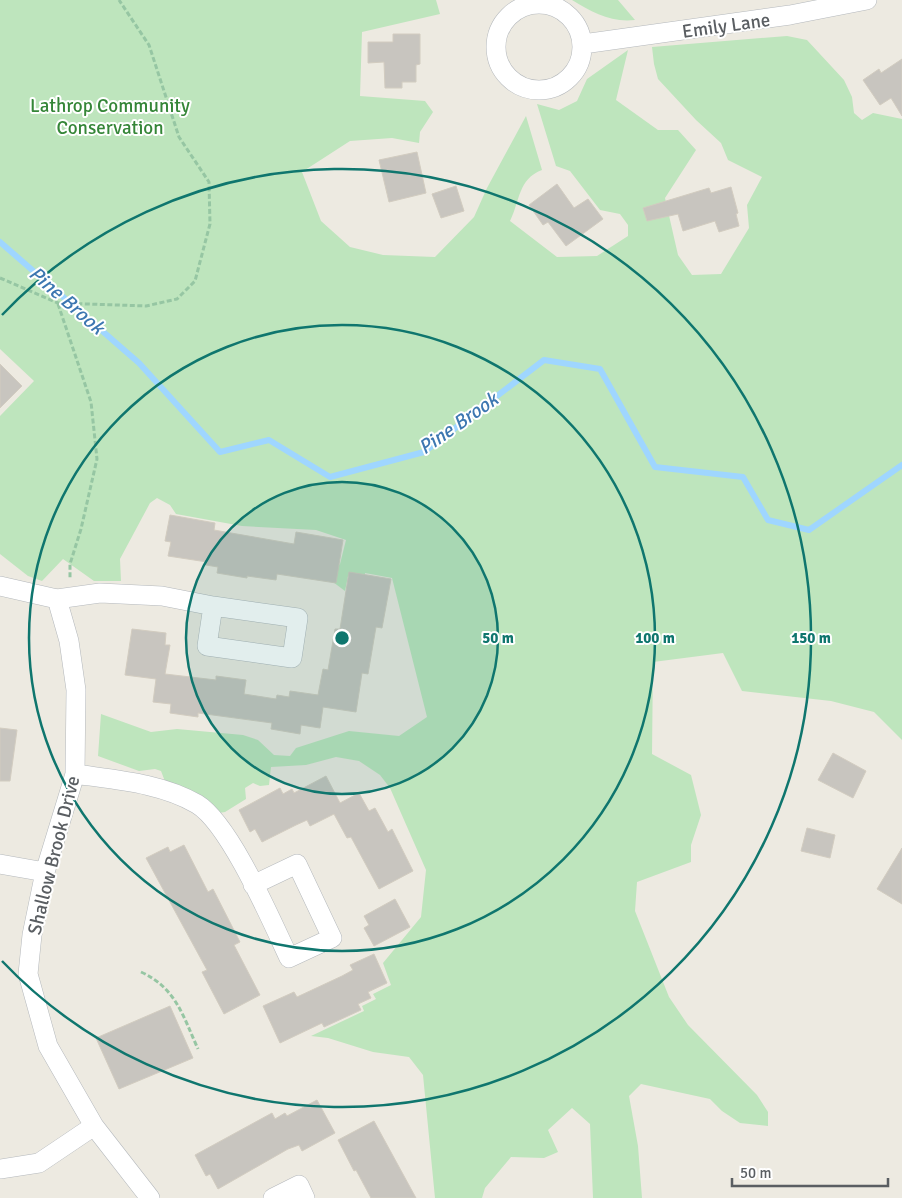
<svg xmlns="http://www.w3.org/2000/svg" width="902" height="1198" font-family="Signika,sans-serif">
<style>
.green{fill:#bee5bd}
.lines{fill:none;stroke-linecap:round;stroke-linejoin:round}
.stream{stroke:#9fd6ff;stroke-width:6}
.building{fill:#c8c5bf;stroke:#d2ccc0}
.minor-casing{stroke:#b4b8bc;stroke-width:20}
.path{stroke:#96c6a3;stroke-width:3;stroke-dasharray:5 2.5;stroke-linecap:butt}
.minor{stroke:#fff;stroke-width:19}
.ring{fill:none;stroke:#0f766e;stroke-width:2.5}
.labels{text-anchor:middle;stroke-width:4;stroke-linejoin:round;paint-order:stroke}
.street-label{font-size:19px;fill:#5a5e62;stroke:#fff}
.park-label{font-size:19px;fill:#358638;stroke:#fff}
.water-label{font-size:20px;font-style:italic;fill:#3d77b1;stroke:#fff}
.centre{fill:#0f766e;stroke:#fff;stroke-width:2.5}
.ring-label{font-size:15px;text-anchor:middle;font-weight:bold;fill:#0f766e;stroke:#fff;stroke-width:4;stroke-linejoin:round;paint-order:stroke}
</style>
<rect width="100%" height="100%" fill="#edeae1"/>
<path class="green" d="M0 0H436L440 14 362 32 360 96 425 101 433 112 420 132 419 143 392 138 350 141 302 172 321 221 350 247 383 255 435 257 474 217 487 188 526 116 542 170C518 179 520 201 510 221L557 257 597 256 628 236V225L620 214 600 210 570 171 556 166 537 104 559 110 577 101 587 79 628 50 616 100 658 130H678L696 150 665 198 678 255 692 275 721 274 749 228 747 205 762 177 728 160 721 143 696 120 658 79 654 64 652 47 787 36 807 40 844 80 852 97 854 113 862 120 873 113 902 119V740L874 712 831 701 742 691 723 653 653 662 652 754 691 775 701 815 691 845V862L637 882 635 911 669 997 688 1025 757 1095 768 1112V1126L740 1123 722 1111 710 1099 641 1084 629 1096 638 1146 642 1198H593L590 1124 572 1108 548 1130 558 1152 544 1158 511 1157 485 1188 482 1198H435L423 1075 409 1057 373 1052 328 1038 311 1036 364 1011 362 1006 376 999 373 994 391 985 383 963 421 917 426 870 390 788 380 775 359 761 336 757 306 765 271 767 269 785 260 786 253 783 245 788 246 799 225 812 219 813 166 784 161 771 155 769 139 771 98 756 101 714 151 732 177 729 243 735 258 740 274 755 290 756 296 748 349 731 399 736 427 717 392 578 365 573V579L348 576 345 591 333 582 335 568 340 564 346 540 316 530 242 526 176 514 170 505 157 498 150 503 120 559 121 581H94L63 559 42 581 28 576 0 554V416L34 381 0 349Z
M572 0H618L635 20C611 23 592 12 572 0Z"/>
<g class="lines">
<path class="stream" d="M0 242 139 363 220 452 269 440 330 477 424 452 544 360 600 369 655 467 743 477 768 520 809 530 902 465"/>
</g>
<path class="building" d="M393 34H420V64L416 65V82H402V88H385L384 62 368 63V42H393Z
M902 59V116L891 98 880 105 863 80 879 69 881 73Z
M417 152 426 193 389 202 379 160Z
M557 184 574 208 588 199 603 219 566 246 548 222 543 225 529 205Z
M456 186 464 211 441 218 432 194Z
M731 187 738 213 736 214 739 226 719 232 715 221 683 231 678 214 647 221 643 208 709 188 711 193Z
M0 364 22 386 0 408Z
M170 515 215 523 214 530 294 544 296 532 343 540 336 583 277 574 276 580 247 576V578L217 573 218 567 206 565 207 562 168 556 171 542 165 541Z
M349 572 391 579 382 628 376 627 368 674 362 673 356 712 323 707 320 728 301 725 300 734 271 729 272 723 198 713V717L170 713 171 704 153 702 156 679 125 675 132 629 166 633 165 645H170L165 674 216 680V676L246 680 244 694 276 699 277 695 289 697 290 691 318 695 323 669 328 670 335 629H340Z
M0 728 17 730 10 781H0Z
M833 753 866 771 853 798 818 780Z
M326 776 340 803 359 793 369 811 375 808 388 832 392 829 413 871 379 889 351 837 347 838 334 814 310 826 307 820 296 825 262 842 255 829 250 832 239 810 280 788 283 794 292 789 294 793Z
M807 828 835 835 830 858 801 851Z
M184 845 208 892 213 889 240 942 234 945 260 995 224 1014 202 972 207 970 146 858 168 847 170 852Z
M902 848V904L877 889Z
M395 899 410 927 374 946 364 928 369 925 364 916Z
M374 954 387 983 368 992 371 998 358 1004 361 1010 324 1027 322 1023 280 1043 263 1006 294 992 297 997 342 976 353 970 350 965Z
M170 1006 193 1058 119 1089 96 1038Z
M317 1100 335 1133 302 1151 299 1145 288 1149 218 1189 210 1174 206 1176 195 1155 272 1113 275 1119 285 1113 287 1116Z
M374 1121 416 1198H371L356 1170 354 1171 338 1140Z"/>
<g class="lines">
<defs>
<path id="minor" d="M496 47a43 43 0 1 1 86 0a43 43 0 1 1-86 0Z
M583 44 790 15 867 0
M0 586 57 599 100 593 162 596 213 606 298 618 292 658 207 646 213 606
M57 599 69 641 76 690 75 774 45 872 32 935 28 974 48 1046 94 1126 150 1198
M75 774C116 780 161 783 197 804 230 824 272 922 289 958L332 938 297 864 253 885
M0 864 45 872
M0 1169 39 1163 94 1126
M273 1198 299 1185 305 1198"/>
</defs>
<use href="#minor" class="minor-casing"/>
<path class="path" d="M0 278 58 303 146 306 177 299 195 281 210 224 209 182 179 137 149 45 119 0
M58 304 91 402 97 459 81 529 70 564V578
M141 972C176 988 183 1016 198 1049"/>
<use href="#minor" class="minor"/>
</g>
<circle cx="342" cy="638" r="156" fill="#0f766e" fill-opacity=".12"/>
<g class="ring">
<circle cx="342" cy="638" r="156"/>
<circle cx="342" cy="638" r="313"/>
<path d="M2 315A469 469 0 1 1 2 961"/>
</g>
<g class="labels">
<g class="street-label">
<text transform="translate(726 25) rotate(-8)" y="7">Emily Lane</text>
<text transform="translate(53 855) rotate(-76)" y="7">Shallow Brook Drive</text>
</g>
<g class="park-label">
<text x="110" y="112">Lathrop Community<tspan x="110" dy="22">Conservation</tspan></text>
</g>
<g class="water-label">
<text transform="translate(67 300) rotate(41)" y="7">Pine Brook</text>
<text transform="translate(458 423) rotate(-35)" y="7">Pine Brook</text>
</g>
</g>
<circle cx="342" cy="638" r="8" class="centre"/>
<g class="ring-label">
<text x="498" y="643">50 m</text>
<text x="655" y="643">100 m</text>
<text x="811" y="643">150 m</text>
</g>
<path d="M732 1178v8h156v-8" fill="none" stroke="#5a5e62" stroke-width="2.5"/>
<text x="740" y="1178" font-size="15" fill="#5a5e62" stroke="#ffffff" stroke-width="4" paint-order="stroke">50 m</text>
</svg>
